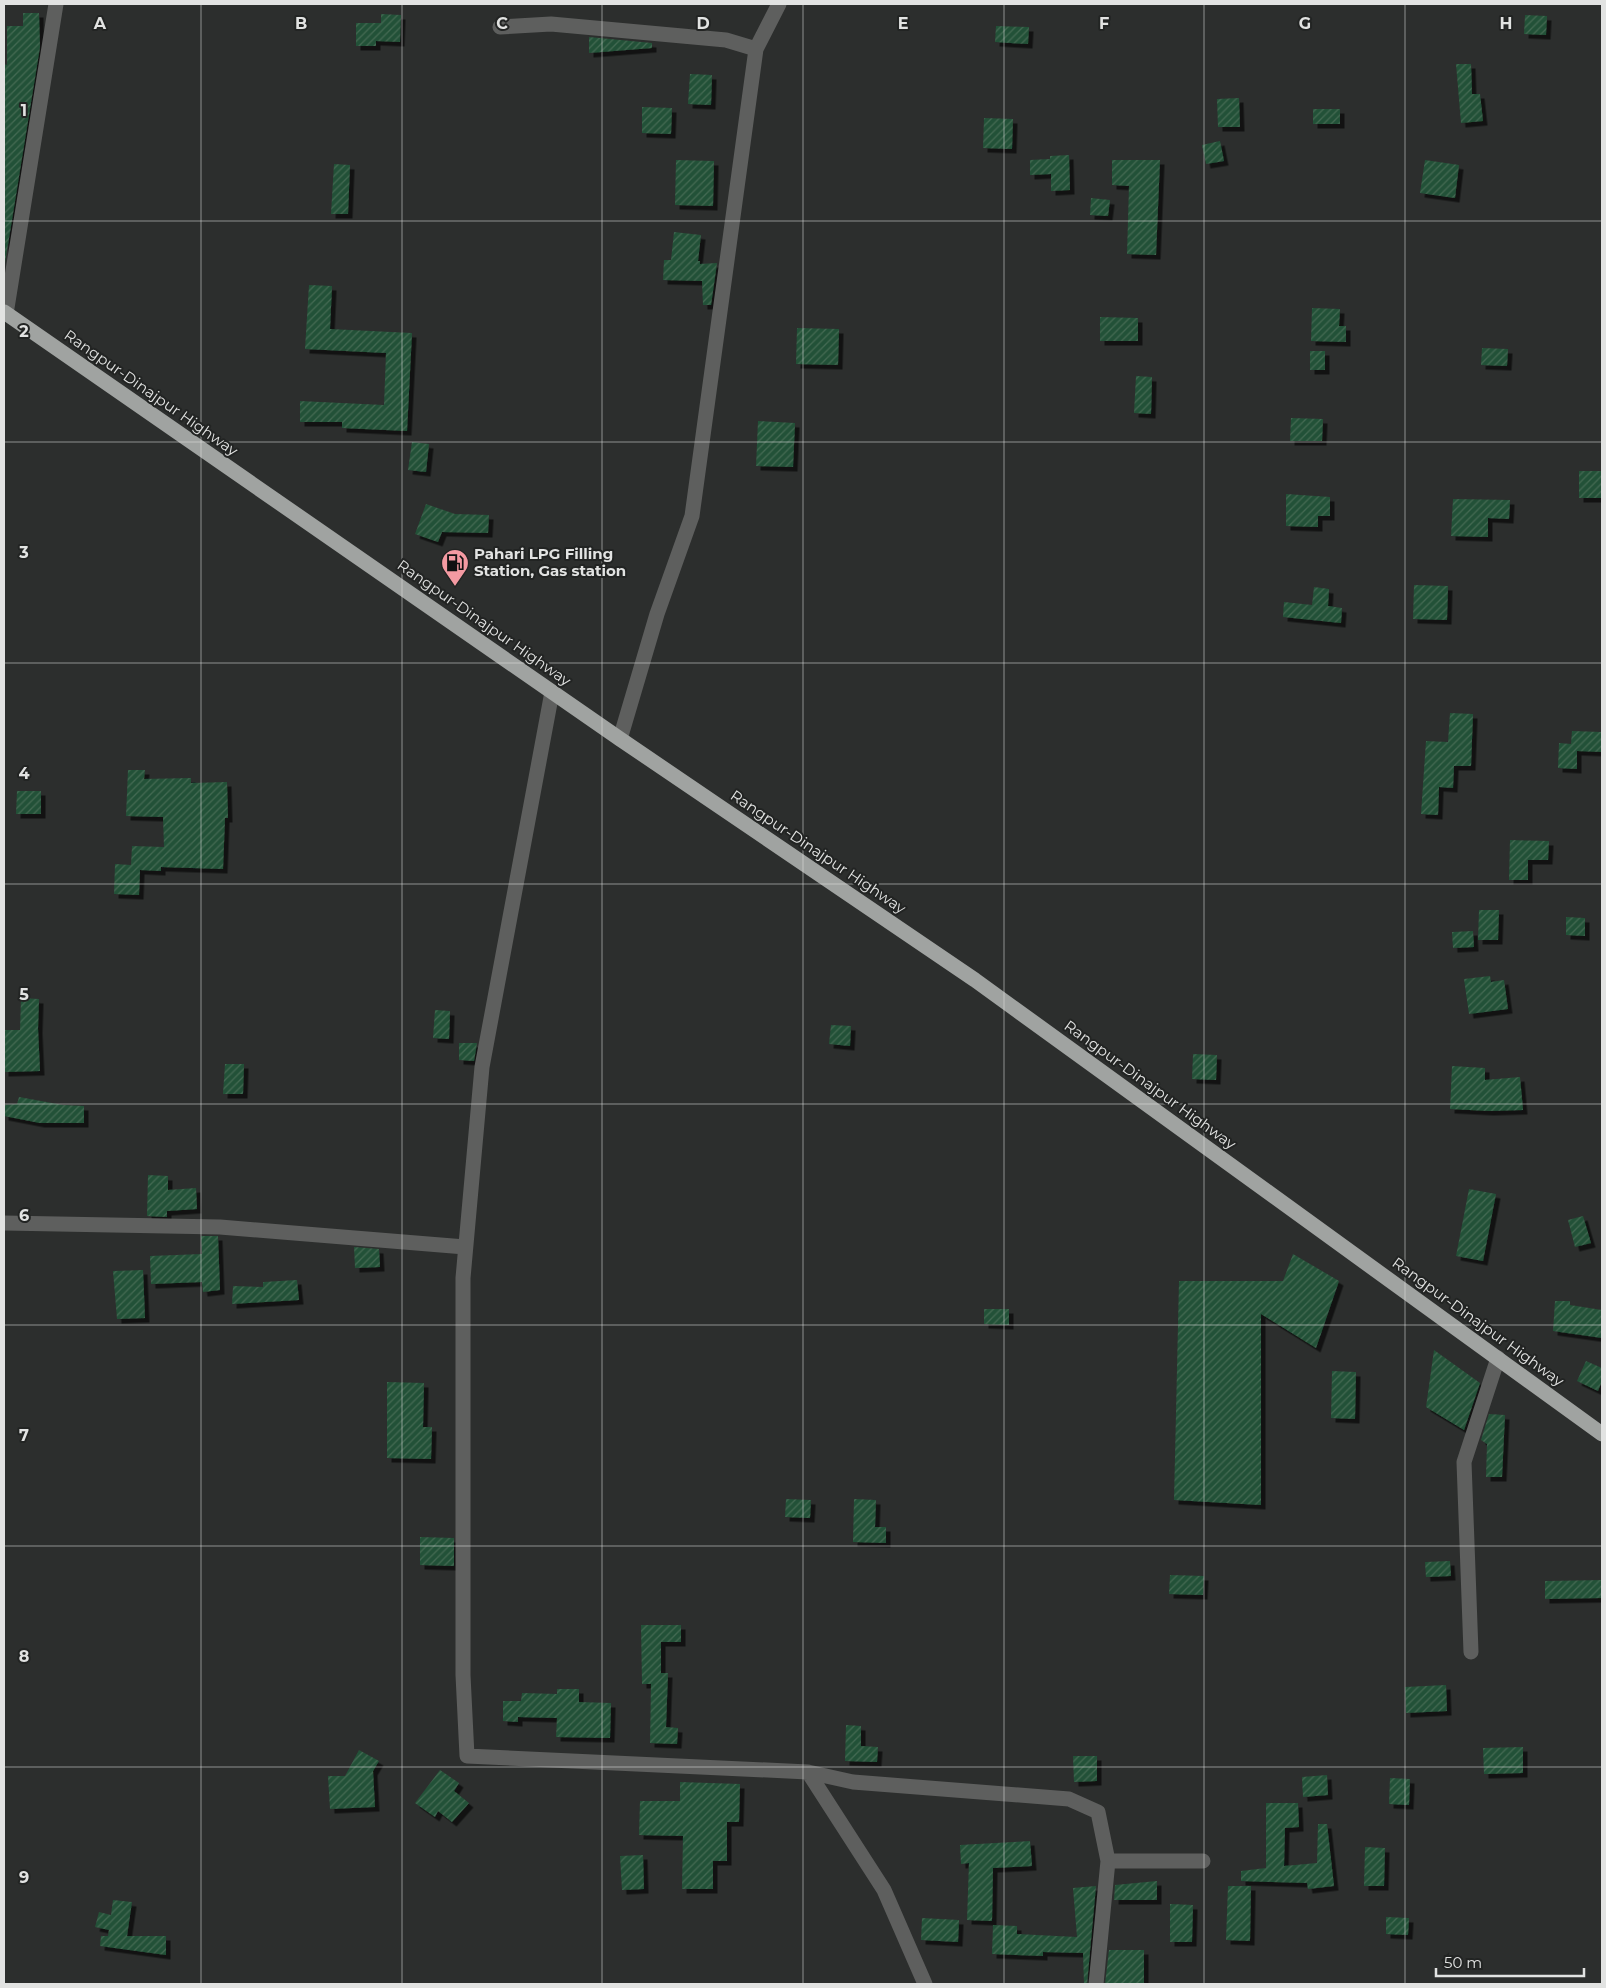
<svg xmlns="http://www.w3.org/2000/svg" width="1606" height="1988" font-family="Montserrat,sans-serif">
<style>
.building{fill:url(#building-hatch);filter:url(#shadow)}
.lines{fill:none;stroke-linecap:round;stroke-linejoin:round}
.minor{stroke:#5e5f5e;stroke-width:15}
.highway{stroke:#a0a3a1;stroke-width:15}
.grid{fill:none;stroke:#e2e3e2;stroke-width:1;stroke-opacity:0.55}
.labels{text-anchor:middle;stroke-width:4;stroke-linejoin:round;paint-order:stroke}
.street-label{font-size:15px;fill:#e2e3e2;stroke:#222423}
.poi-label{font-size:15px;font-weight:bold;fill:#e2e3e2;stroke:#222423;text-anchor:start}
.grid-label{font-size:16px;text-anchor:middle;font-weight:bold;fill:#e2e3e2;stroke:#222423;stroke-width:4;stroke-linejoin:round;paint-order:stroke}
</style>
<defs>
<pattern id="building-hatch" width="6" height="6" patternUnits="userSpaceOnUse" patternTransform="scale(1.25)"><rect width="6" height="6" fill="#235137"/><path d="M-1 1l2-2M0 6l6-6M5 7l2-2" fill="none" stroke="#436a54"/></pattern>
<filter id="shadow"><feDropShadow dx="4.5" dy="4.5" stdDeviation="0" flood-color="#0009"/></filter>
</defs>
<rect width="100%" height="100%" fill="#2c2e2d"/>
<path class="building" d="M23 13H39L40 47 4 269V64L7 65V26H23Z
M381 14 401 15 400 42 376 41V46H356V23H381Z
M1525 15 1547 16 1546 35 1524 34Z
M996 26 1029 27 1028 44 995 42Z
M589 37 652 43V48L589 53Z
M1456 64H1471L1472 94H1480L1483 121 1461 123Z
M690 74 712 75 711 105 688 104Z
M1239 98 1240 127H1218L1217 99Z
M642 107 672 108 671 134 642 133Z
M1313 109H1340V124H1313Z
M984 118 1013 119 1012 149 983 148Z
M1220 141 1224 161 1206 164 1202 145Z
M1069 155 1070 190 1051 191V174L1030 175V160L1050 159V156Z
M676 160 714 161 713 206 675 205Z
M1112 160H1160L1156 255 1127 254 1129 186 1112 185Z
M1425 160 1459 165 1455 198 1420 193Z
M334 164 350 165 348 214H331Z
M1091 198 1110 200 1108 216 1090 215Z
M674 232 701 235 698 261H700V264L717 263 711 305H703L702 281 663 280 664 260H671Z
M309 285 332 286 330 329 412 333 407 431 342 428V422H300V401L384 405 386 353 305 349Z
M1312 308 1340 309 1339 326H1346V342L1311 341Z
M1100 317 1138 318V341H1100Z
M797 328 839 329 838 365 796 364Z
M1482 348 1508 349 1507 366 1481 365Z
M1310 351H1325V370H1310Z
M1136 376 1152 377 1151 414 1134 413Z
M1291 418 1323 419 1322 441H1290Z
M758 421 795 423 793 467 756 466Z
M412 442 429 444 426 472 408 470Z
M1579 471H1602V498H1579Z
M1286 494 1330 497V516H1318V527L1286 526Z
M1453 499 1510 500 1509 519 1488 518V537L1451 536Z
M426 504 455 514 489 515 488 533 442 532 438 542 415 534Z
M1414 585 1448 586 1447 620 1413 619Z
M1314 587 1329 589 1328 606 1342 608 1341 623 1283 617 1284 602 1312 605Z
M1450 713 1473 714 1471 766H1454L1453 788 1439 787 1438 815 1421 814 1426 741 1448 742Z
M1572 731 1602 732V752L1577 751V769L1558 768 1559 743 1571 744Z
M128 770H145L144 779 191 778V783L227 782 228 818H225L223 869 161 867V871L140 870 139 895 114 894 115 864 131 865 132 846 164 847 163 817 126 816Z
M17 791H41V814H16Z
M1510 840 1549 841 1548 860H1528V880H1509Z
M1479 910H1499L1498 940H1478Z
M1566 917 1585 918V936L1566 935Z
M1473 931 1474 947 1453 948 1452 932Z
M1490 976 1491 982 1504 980 1508 1009 1469 1014 1464 979Z
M21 998 39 999 38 1029 40 1071 4 1072V1030H20Z
M435 1010 450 1011 449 1039 433 1038Z
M831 1025 851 1026 850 1046 829 1044Z
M459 1043H477L474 1061 459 1060Z
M1193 1054 1217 1055 1216 1080 1192 1079Z
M225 1064H244L243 1094H223Z
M1452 1066 1485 1068V1080L1520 1077 1523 1110 1489 1111 1450 1109Z
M19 1097 63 1105 84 1106V1123H40L4 1116V1105L17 1104Z
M148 1175 168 1176V1190L196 1188 197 1209 167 1211V1217L147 1216Z
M1469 1189 1496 1194 1483 1261 1456 1256Z
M1583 1216 1591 1243 1575 1247 1568 1220Z
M201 1236H218L220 1290 203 1292 202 1282 151 1284 150 1256 202 1254Z
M354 1247 379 1249 380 1267 355 1268Z
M1293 1254 1339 1281 1316 1348 1261 1314V1505L1174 1500 1179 1281H1283Z
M143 1270 145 1318 117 1319 113 1271Z
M297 1280 299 1300 232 1304 233 1286 263 1287V1282Z
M1555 1301H1570V1305L1602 1310V1338L1553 1331Z
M984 1309H1009V1325L984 1324Z
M1434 1350 1480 1383 1464 1430 1426 1407Z
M1586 1361 1602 1368V1381L1598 1391 1577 1381Z
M1332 1371 1356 1372 1355 1419 1331 1418Z
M387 1382 424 1383 423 1427H432L431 1459 387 1458Z
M1489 1414 1505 1415 1502 1477H1486L1487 1444 1481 1440Z
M786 1499 811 1500 810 1518 785 1517Z
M854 1499 876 1500 875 1527H886V1543L853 1542Z
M420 1537 454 1538V1566L420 1565Z
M1450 1561 1451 1576 1426 1577 1425 1562Z
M1170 1575 1204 1576 1203 1595 1169 1594Z
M1602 1580V1598L1545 1599V1581Z
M641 1625H681V1642H661V1673H668L666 1727 678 1728 677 1744 650 1743 651 1684H642Z
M1446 1685 1447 1711 1406 1713 1405 1687Z
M557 1689H579V1702L611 1703 610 1738 556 1737 557 1718 518 1717V1722L503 1721V1701H521L522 1693 557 1694Z
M846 1725 861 1726V1746L878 1747 877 1762 845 1761Z
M1523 1747V1773L1484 1774 1483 1748Z
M359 1750 379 1761 373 1771 375 1807 330 1809 328 1776H345Z
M1073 1756H1097V1781L1074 1782Z
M440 1770 459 1783 454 1791 469 1803 452 1822 438 1811 435 1817 415 1803Z
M1327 1775 1328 1795 1303 1797 1302 1777Z
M1390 1778 1410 1779 1409 1805 1389 1804Z
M680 1782 740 1784 739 1822H727V1861H713V1889H682L683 1836 639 1835 640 1801H680Z
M1266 1803H1298L1299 1827 1285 1828 1284 1866 1317 1863 1318 1824H1327L1334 1886 1308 1889 1307 1883 1241 1881V1871L1266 1868Z
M1030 1841 1032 1866 993 1868 992 1921 967 1920 969 1863 961 1864 960 1845Z
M1365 1847 1385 1848 1384 1886H1364Z
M643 1855 644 1889 622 1890 620 1856Z
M1157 1881V1900H1114L1115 1885Z
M1096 1886 1087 1984H1084L1083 1953 1043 1952V1956L992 1954 993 1925 1017 1926V1934L1077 1937 1073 1888Z
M1228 1886H1251L1250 1941 1226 1940Z
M113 1900 132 1902 127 1936H166V1955L100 1946 101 1936H108L109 1930 95 1927 99 1912 111 1915Z
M1170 1904 1193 1905 1192 1942H1170Z
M1386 1917 1409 1918 1408 1935 1386 1934Z
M922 1918 959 1920 958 1942 921 1940Z
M1109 1950H1144V1984H1105Z"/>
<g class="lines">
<path class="minor" d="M500 27 551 24 726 40 756 49
M6 314 56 4
M552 692 482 1067 463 1278V1675L467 1756 808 1772 884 1890 925 1984
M620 739 657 614 692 516 756 49 779 4
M4 1223 220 1227 465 1247
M1471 1652 1464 1462 1498 1358
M808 1772 853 1782 1069 1799 1098 1812 1108 1861 1096 1984
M1108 1861H1203"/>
<path class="highway" d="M4 312 620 739 975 980 1602 1434"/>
</g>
<path class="grid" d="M201 4V1984M402 4V1984M602 4V1984M803 4V1984M1004 4V1984M1204 4V1984M1405 4V1984M4 221H1602M4 442H1602M4 663H1602M4 884H1602M4 1104H1602M4 1325H1602M4 1546H1602M4 1767H1602"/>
<defs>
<symbol id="fuel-pin" viewBox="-11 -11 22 30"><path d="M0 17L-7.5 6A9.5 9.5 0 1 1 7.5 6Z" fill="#f49aa2" stroke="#222423"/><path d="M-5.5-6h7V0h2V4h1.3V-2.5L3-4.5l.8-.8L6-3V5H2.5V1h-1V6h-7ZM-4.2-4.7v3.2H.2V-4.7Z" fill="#111"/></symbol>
</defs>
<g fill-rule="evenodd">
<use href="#fuel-pin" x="439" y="547" width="32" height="43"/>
</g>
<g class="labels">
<g class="street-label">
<text transform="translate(151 393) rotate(35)" y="5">Rangpur-Dinajpur Highway</text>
<text transform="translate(484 623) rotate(35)" y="5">Rangpur-Dinajpur Highway</text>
<text transform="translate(818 852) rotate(34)" y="5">Rangpur-Dinajpur Highway</text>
<text transform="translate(1150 1085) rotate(36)" y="5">Rangpur-Dinajpur Highway</text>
<text transform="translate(1478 1322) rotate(36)" y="5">Rangpur-Dinajpur Highway</text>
</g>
<g class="poi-label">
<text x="474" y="559">Pahari LPG Filling<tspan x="474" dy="17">Station, Gas station</tspan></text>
</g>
</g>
<g class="grid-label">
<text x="100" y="29">A</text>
<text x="301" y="29">B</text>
<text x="502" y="29">C</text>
<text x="703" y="29">D</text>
<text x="903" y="29">E</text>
<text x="1104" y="29">F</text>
<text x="1305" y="29">G</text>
<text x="1506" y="29">H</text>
<text x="24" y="116">1</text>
<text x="24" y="337">2</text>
<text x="24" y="558">3</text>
<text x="24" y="779">4</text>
<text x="24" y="1000">5</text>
<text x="24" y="1221">6</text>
<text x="24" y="1441">7</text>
<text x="24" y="1662">8</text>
<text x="24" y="1883">9</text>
</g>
<rect width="1606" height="1988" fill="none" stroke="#e2e3e2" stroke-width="10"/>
<path d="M1436 1968v8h148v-8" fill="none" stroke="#e2e3e2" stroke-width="2.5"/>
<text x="1444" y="1968" font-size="15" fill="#e2e3e2" stroke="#222423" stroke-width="4" paint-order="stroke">50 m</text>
</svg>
